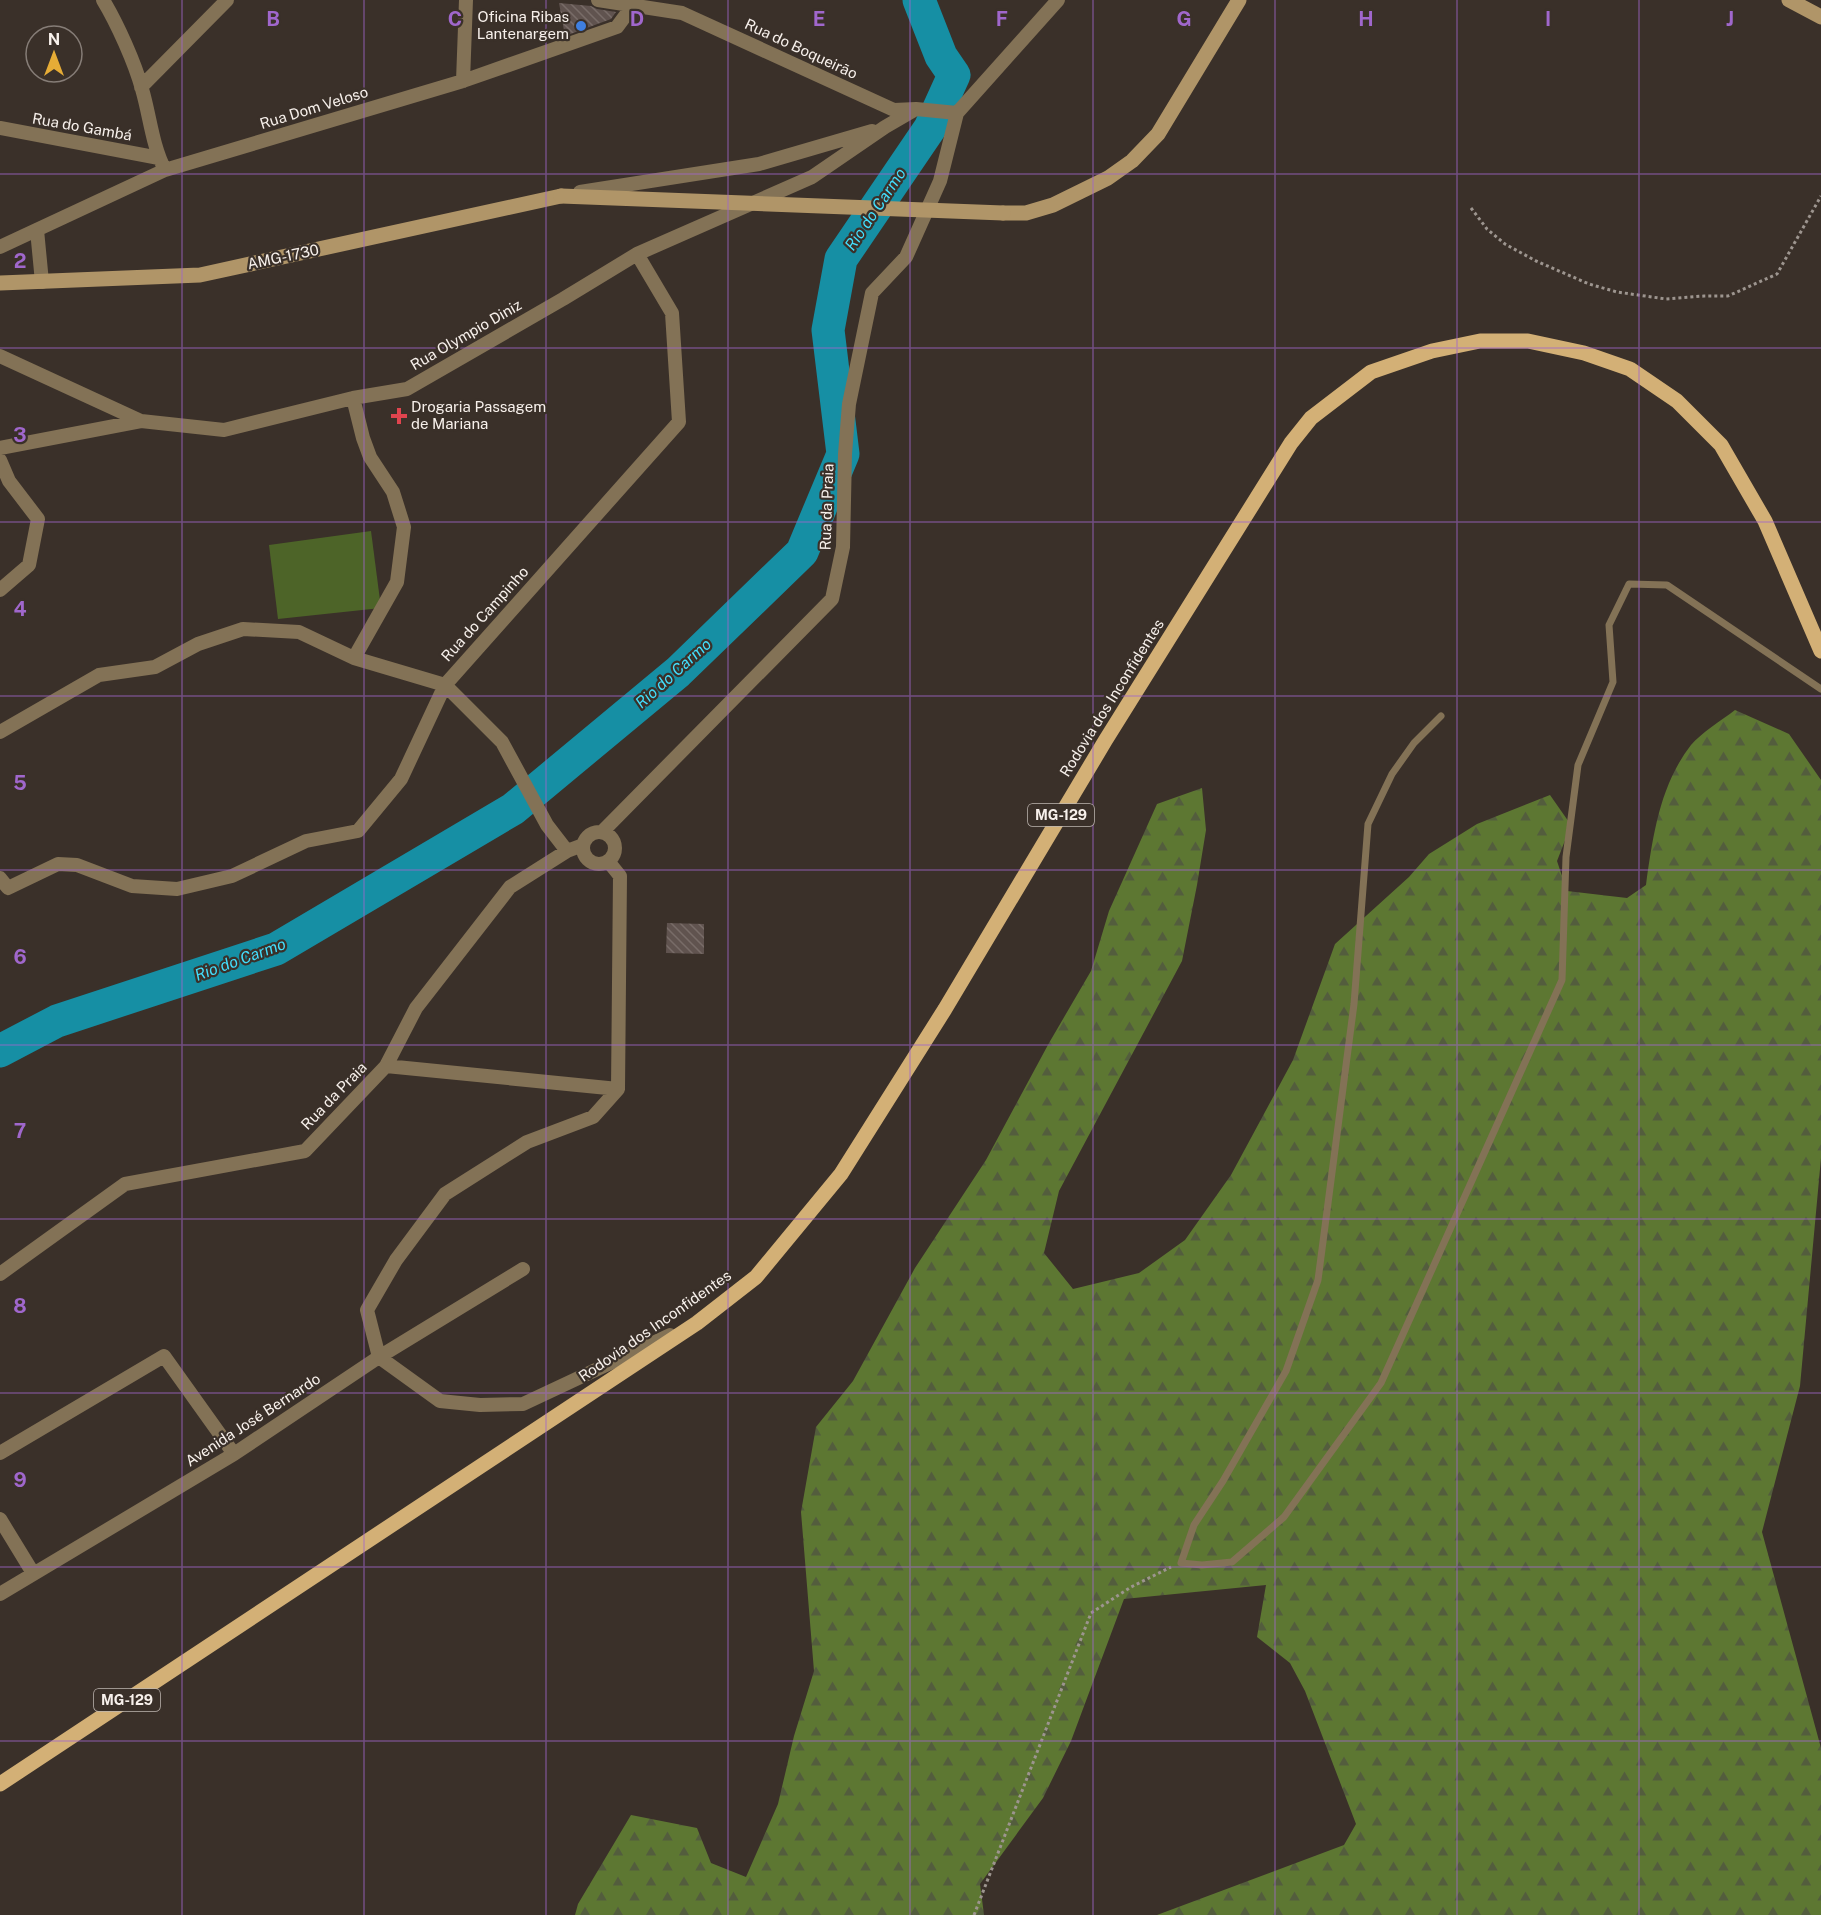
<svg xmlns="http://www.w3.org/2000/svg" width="1821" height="1915" font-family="'Public Sans',sans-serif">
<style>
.green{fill:#4d6428}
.forest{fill:url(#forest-firs)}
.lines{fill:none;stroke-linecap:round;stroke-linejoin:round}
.river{stroke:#168fa4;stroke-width:33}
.building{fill:url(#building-back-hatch)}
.path{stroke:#9d958f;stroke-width:3;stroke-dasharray:3 3;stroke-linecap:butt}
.service{stroke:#837256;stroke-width:7}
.minor{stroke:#837256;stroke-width:14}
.secondary{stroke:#b09568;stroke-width:15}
.primary{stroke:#d3b076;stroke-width:15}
.secondary-bridge{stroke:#b09568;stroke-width:15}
.grid{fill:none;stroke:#a067cc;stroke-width:1.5;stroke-opacity:0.55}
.shop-dot{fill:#3f7fe0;stroke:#3a3029;stroke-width:2}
.health-dot{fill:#e0444e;stroke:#3a3029;stroke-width:2}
.labels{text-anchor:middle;stroke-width:4.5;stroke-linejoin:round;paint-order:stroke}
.shield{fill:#3a3029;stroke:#beb6b1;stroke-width:1.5}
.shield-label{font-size:14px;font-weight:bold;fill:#f7f0eb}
.poi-label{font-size:15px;fill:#f7f0eb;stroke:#3a3029;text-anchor:end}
.street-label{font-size:15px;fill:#f7f0eb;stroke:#3a3029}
.water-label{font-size:16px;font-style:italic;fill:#43defc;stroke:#3a3029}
.grid-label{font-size:20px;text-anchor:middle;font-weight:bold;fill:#a067cc;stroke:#3a3029;stroke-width:4.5;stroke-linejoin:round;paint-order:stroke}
</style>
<defs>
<pattern id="forest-firs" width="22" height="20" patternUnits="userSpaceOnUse" patternTransform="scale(1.5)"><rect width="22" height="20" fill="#5d7732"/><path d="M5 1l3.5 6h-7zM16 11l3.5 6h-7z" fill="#535d3d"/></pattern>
<pattern id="building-back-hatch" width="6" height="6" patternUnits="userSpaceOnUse" patternTransform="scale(1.5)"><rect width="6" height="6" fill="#60534f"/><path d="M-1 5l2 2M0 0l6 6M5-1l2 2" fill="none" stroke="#786c68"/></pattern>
</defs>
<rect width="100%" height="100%" fill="#3a3029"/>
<path class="green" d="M371 531 381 608 278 619 269 545Z"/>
<path class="forest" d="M1735 710 1789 734 1821 780V1158L1800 1386 1762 1532 1821 1748V1915H1157L1344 1845 1356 1824 1305 1691 1290 1663 1257 1637 1266 1585 1124 1599 1071 1741 1043 1798 980 1884 984 1915H575L578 1904 631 1815 697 1828 711 1863 746 1877 778 1804 794 1736 814 1671 801 1512 816 1427 853 1381 915 1268 986 1160 1049 1043 1091 971 1109 911 1157 804 1202 788 1206 830 1197 885 1182 961 1059 1191 1044 1253 1073 1289 1139 1273 1185 1240 1231 1175 1293 1060 1335 944 1409 877 1429 854 1477 824 1550 795 1571 825 1557 861 1567 891 1627 898 1646 885C1653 835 1660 785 1691 745 1701 733 1722 720 1735 710Z"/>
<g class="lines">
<path class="river" d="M0 1051 57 1021 276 949 513 809 678 672 802 552 843 454 828 330 841 259 930 128 954 75 941 56 919 0"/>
</g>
<path class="building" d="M559 3 591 6 597 9 616 12 611 19 565 36Z
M667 923 704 924V954L666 953Z"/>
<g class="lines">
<path class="path" d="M1471 208 1487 229 1505 244 1536 261 1589 284 1617 292 1666 299 1704 296H1728L1777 274 1821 196
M974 1915 1091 1613 1131 1587 1171 1567"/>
<path class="service" d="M1441 716 1414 743 1392 774 1368 824 1354 1004 1318 1280 1286 1371 1223 1481 1194 1525 1181 1563 1202 1565 1232 1562 1284 1517 1381 1383 1562 980 1566 857 1578 765 1613 682 1609 625 1629 584 1667 585 1821 689"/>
<path class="minor" d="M103 0C117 23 135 63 142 89 150 116 152 145 165 170
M598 0 682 13 894 110 916 109 957 113
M463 81 466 0
M141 87 227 0
M0 128 159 158
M580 192 759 164 872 131
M37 230 42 282
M0 247 165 170 463 81 617 27 634 4
M0 356 141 421 224 430 353 398 407 389 563 299 637 254 812 177 885 127 916 109
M353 398 363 438 370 457 393 492 404 527 397 582 354 658
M0 448 141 421
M0 460 9 481 38 519 29 565 0 590
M0 732 99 675 155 667 198 644 243 629 299 632 354 658 445 685 679 422 672 313 637 254
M602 832 832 599 843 547 845 454 849 404 872 293 906 257 940 181 957 113 1058 0
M583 848a16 16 0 1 1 32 0a16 16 0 1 1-32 0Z
M608 861 620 876 618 1089
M0 878 8 888 58 864 77 865 132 886 177 889 232 876 306 841 358 831 401 779 445 685 502 742 547 825 567 851
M386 1066 618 1089
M618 1089 593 1117 527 1142 445 1194 396 1260 367 1310 379 1357 440 1401 480 1405 523 1404 670 1335
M0 1274 125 1184 305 1151 386 1066 416 1008 510 887 567 851 583 845
M0 1453 164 1356 234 1454
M0 1519 33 1573
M0 1594 234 1454 379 1357 523 1269"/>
<path class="secondary" d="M1789 0 1821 17
M1003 213H1026L1053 205 1108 178 1132 161 1158 134 1239 0
M0 283 200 275 561 196"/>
<path class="primary" d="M0 1784 697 1323 756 1277 841 1174 945 1009 1105 741 1291 443 1311 418 1371 372 1432 351 1480 341H1528L1584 353 1630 369 1677 401 1721 445 1765 521 1821 651"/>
<path class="secondary-bridge" d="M561 196 1003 213"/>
</g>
<path class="grid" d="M182 0V1915M364 0V1915M546 0V1915M728 0V1915M910 0V1915M1093 0V1915M1275 0V1915M1457 0V1915M1639 0V1915M0 174H1821M0 348H1821M0 522H1821M0 696H1821M0 870H1821M0 1045H1821M0 1219H1821M0 1393H1821M0 1567H1821M0 1741H1821"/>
<circle class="shop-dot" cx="581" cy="26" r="6"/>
<path class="health-dot" d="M396 407h6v6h6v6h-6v6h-6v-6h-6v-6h6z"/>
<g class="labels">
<g class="shield">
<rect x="1028" y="804" width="66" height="22" rx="4.5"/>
<rect x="94" y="1689" width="66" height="22" rx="4.5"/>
</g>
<g class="shield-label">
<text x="1061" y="820">MG-129</text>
<text x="127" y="1705">MG-129</text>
</g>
<g class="poi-label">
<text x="569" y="22">Oficina Ribas<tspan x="569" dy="17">Lantenargem</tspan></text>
<text x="411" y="412" text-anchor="start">Drogaria Passagem<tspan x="411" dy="17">de Mariana</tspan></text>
</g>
<g class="street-label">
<text transform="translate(801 49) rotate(25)" y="5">Rua do Boqueirão</text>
<text transform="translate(314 108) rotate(-17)" y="5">Rua Dom Veloso</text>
<text transform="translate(82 127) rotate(10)" y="5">Rua do Gambá</text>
<text transform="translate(283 257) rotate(-12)" y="5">AMG-1730</text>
<text transform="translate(466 335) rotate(-30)" y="5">Rua Olympio Diniz</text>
<text transform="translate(827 507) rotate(-88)" y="5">Rua da Praia</text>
<text transform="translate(485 614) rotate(-48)" y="5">Rua do Campinho</text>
<text transform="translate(1112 698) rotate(-58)" y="5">Rodovia dos Inconfidentes</text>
<text transform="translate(334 1096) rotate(-46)" y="5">Rua da Praia</text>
<text transform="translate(655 1326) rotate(-35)" y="5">Rodovia dos Inconfidentes</text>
<text transform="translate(253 1420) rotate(-33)" y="5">Avenida José Bernardo</text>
</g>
<g class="water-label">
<text transform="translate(875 209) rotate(-56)" y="6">Rio do Carmo</text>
<text transform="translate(673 673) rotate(-42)" y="6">Rio do Carmo</text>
<text transform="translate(240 959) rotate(-20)" y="6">Rio do Carmo</text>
</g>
</g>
<g class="grid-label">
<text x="273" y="26">B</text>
<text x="455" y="26">C</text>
<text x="637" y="26">D</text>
<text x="819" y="26">E</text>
<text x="1002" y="26">F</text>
<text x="1184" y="26">G</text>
<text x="1366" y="26">H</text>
<text x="1548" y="26">I</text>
<text x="1730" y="26">J</text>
<text x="20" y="268">2</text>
<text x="20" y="442">3</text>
<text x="20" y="616">4</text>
<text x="20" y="790">5</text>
<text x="20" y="964">6</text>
<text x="20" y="1138">7</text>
<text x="20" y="1313">8</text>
<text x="20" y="1487">9</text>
</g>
<g transform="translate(54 54)"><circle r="28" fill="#3a3029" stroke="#867d77" stroke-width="1.5"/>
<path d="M0-4.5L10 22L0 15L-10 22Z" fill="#e6ac36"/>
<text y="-9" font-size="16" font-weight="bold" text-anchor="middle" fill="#f7f0eb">N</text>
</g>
</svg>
